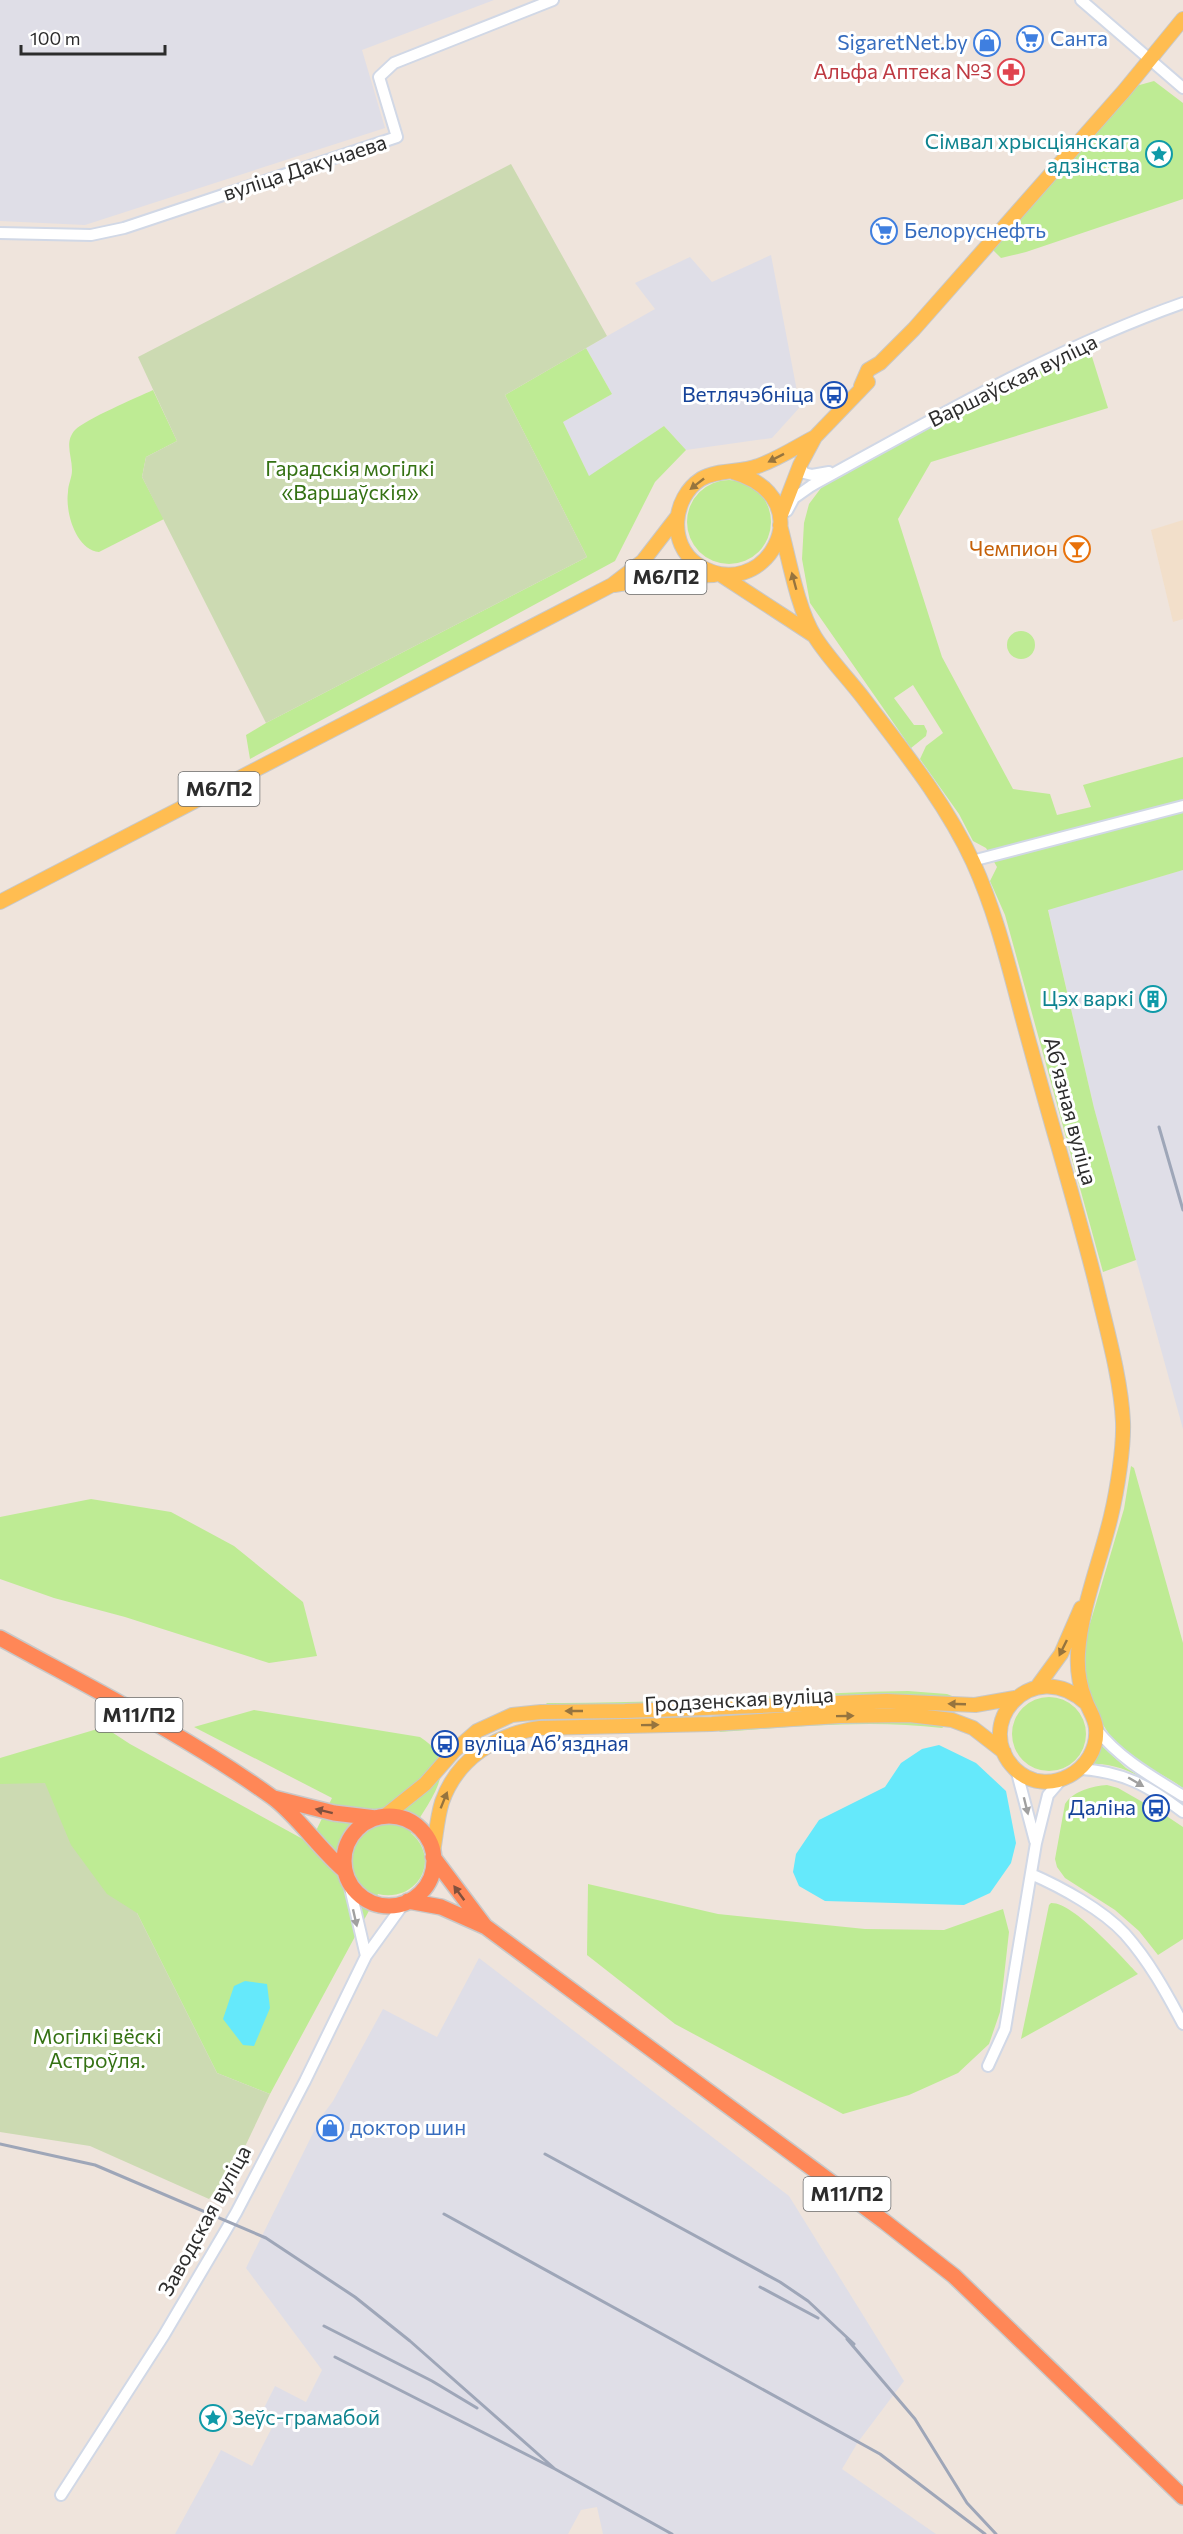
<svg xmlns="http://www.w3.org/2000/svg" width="1183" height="2534" font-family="Commissioner,sans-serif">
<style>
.industrial{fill:#dfdee7}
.education{fill:#f2dfca}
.green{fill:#beeb94}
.cemetery{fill:#ccdab2}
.water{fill:#65e9fb}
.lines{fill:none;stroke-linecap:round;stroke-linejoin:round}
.minor-casing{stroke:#d1d8e6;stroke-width:14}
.major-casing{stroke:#c8c8c8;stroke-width:16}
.highway-casing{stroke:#c8c8c8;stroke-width:18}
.minor{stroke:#fff;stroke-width:10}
.major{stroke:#ffbd51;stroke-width:14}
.highway{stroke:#ff8757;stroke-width:15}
.rail{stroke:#9ea6b8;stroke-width:3}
.oneway{fill:#96743e}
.oneway2{fill:#a0a0a0}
.oneway3{fill:#80503d}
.labels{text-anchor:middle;stroke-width:6;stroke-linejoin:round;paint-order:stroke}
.shield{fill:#fff;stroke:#6b6b6b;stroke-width:1.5}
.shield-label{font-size:20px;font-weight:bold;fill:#2c2c2c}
.shop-label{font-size:21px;fill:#366cbe;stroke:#fff;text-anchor:start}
.health-label{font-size:21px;fill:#be3a42;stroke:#fff;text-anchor:end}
.culture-label{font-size:21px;fill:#0d838f;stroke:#fff;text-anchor:end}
.street-label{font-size:21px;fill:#2c2c2c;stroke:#fff}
.transit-label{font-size:21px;fill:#164399;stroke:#fff;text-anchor:end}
.park-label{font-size:21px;fill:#347113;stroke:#fff}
.food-label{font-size:21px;fill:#c56008;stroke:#fff;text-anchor:end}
</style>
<rect width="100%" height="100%" fill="#efe4dc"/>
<path class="industrial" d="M0 0H494L362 50 385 128 85 225 0 221Z
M771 255 800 407 772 438 686 450 664 426 589 477 563 422 612 394 586 348 655 309 635 283 690 257 712 282Z
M1183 870V1429L1094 1108 1048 909Z
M479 1958 789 2196 904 2381 858 2442 842 2469 936 2534H603L597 2507 581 2510 568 2534H175L221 2450 252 2466 278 2416 264 2408 275 2386 306 2402 322 2370 246 2268 321 2117 333 2101 383 2009 437 2037Z"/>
<path class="education" d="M1183 520V619L1173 622 1151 530Z"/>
<path class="green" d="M1154 81 1183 103V199L1026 252 1001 258 992 249 1136 86Z
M1088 344 1108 408 931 462 898 519 942 657 1013 789 1050 794 1057 815 1091 807 1083 785 1183 757V870L1048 910 1094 1108 1136 1260 1103 1272 1005 915 990 881 997 867 986 848 973 841 959 814 920 759 926 746 943 733 913 685 894 698 914 725H924L927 731 926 736 911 748 810 603 802 559 804 523 809 504 821 488 842 474Z
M586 348 612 394 563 422 589 476 664 426 686 450 655 482 615 561 250 759 246 735 266 723 587 557 505 395Z
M153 390 177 441 146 457 142 477 164 519 99 552C76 550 65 512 68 492 68 484 72 478 72 470 72 456 64 442 75 430 86 419 136 398 153 390Z
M687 522a42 42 0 1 1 84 0a42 42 0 1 1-84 0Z
M1007 645a14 14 0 1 1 28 0a14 14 0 1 1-28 0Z
M1131 1466 1134 1468 1183 1643V1788C1165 1775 1145 1767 1127 1754 1110 1742 1090 1704 1086 1684 1082 1668 1084 1653 1086 1637L1124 1509Z
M91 1499 171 1512 234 1546 303 1602 317 1656 269 1663 125 1617 54 1598 0 1579V1517Z
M908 1691 947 1694 952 1696 951 1699C858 1689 766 1700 673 1704 630 1706 587 1706 544 1706L547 1703C668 1704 788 1693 908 1691Z
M1012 1734a37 37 0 1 1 74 0a37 37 0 1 1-74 0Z
M254 1710 420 1737C464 1765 429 1799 411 1833 442 1860 417 1903 378 1894L270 2094 217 2073 137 1913 0 1994V1758L104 1727 130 1744 310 1843 332 1798 194 1727Z
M902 1720 948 1724 942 1728C869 1719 793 1727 719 1732L726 1726Z
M1100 1744 1126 1768 1183 1802V1805C1157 1786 1125 1762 1092 1764Z
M1107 1785 1118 1788 1153 1808 1152 1811 1160 1816 1162 1813 1183 1827V1939L1158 1955 1139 1931 1115 1910 1065 1878 1057 1867 1055 1859 1065 1804C1073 1791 1093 1786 1107 1785Z
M588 1884 718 1914 865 1929 944 1930 1003 1909 1009 1932 1000 2012 989 2044 958 2073 909 2095 843 2114 675 2024 587 1955Z
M1051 1903C1073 1902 1122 1957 1138 1974L1021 2039 1049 1905Z"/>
<path class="cemetery" d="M511 164 607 336 505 395 587 557 266 723 142 477 146 457 177 441 138 357Z
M45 1783 71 1845 107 1894 137 1913 217 2073 270 2094 240 2157 209 2199 90 2146 0 2132V1784Z"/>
<path class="water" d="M939 1745 976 1763 1006 1791 1016 1843 1011 1863 990 1893 964 1905 825 1901 799 1886 793 1872 796 1854 819 1820 885 1787 901 1763 922 1749Z
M245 1981 267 1984 270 2008 254 2046 243 2045 223 2019 234 1986Z"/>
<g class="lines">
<defs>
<path id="minor" d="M1081 0 1183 88
M0 233 91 235 124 228 397 137 379 77 394 63 553 0
M800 465 804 473 812 475 829 472
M787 511 794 498 811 486C932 420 1052 349 1183 303
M972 861 1183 806
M1097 1730C1120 1759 1151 1776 1183 1796
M1016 1769 1035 1841
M1081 1769C1124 1772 1149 1786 1183 1812
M1031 1874C1061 1887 1103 1910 1125 1934 1149 1961 1166 1992 1183 2024
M348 1879 366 1956
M988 2066 1005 2029 1036 1843 1048 1795 1061 1780
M61 2495 164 2335 236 2213 305 2081 366 1956 405 1902"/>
<path id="major" d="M861 386 868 370 880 363 914 329 1124 91 1183 19
M733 472C828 500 762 609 697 564 668 544 672 498 701 479 718 469 740 473 758 466 778 459 796 447 815 437
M780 517 800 465 815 437 868 382
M780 525C789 558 797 608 815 637 829 659 848 678 864 699 902 749 946 803 973 862 1000 921 1013 986 1031 1049 1052 1127 1076 1205 1096 1284 1106 1327 1121 1378 1123 1422 1124 1447 1117 1491 1111 1516 1101 1559 1081 1608 1078 1653 1077 1669 1079 1684 1085 1699 1088 1709 1095 1717 1096 1728 1100 1770 1047 1800 1015 1769 971 1725 1032 1654 1086 1703
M721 575 813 635
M614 585 665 577 714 575
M0 902 612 585 643 561 677 517
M1037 1687 1061 1654 1081 1608
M385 1816 425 1784 454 1751 477 1731 512 1715 541 1712 625 1711 886 1701 975 1705 1015 1698
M433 1852C436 1836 437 1818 442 1802 457 1759 496 1734 540 1728L712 1724 840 1716 909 1715 952 1720 973 1728 1004 1752"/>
<path id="highway" d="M0 1638C91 1688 187 1736 272 1797 297 1815 320 1850 345 1871
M274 1798 334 1813 376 1818
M344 1861a45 45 0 1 1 90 0a45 45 0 1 1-90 0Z
M433 1857 484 1925
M408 1901 441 1907 486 1927 885 2222 954 2276 1183 2497"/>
</defs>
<use href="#minor" class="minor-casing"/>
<use href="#major" class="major-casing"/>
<use href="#highway" class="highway-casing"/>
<use href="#minor" class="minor"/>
<use href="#major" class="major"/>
<use href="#highway" class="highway"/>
<path class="rail" d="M1159 1127 1183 1210
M0 2144 95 2165 266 2238 355 2297 410 2341 555 2469
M545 2154 780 2282 808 2301 854 2344
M444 2214 880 2454 985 2534
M760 2287 818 2318
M324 2326 432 2381 477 2408
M847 2339 915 2419 967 2503 996 2534
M335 2357 555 2469 672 2534"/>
</g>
<defs><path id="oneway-solid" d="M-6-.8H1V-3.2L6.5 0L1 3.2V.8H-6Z" transform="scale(1.5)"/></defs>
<g class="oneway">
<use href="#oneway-solid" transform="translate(776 458) rotate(153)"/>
<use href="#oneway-solid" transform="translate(697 484) rotate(142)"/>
<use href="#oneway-solid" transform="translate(794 581) rotate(-105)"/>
<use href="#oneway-solid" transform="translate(1063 1648) rotate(116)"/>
<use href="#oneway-solid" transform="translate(957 1704) rotate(-178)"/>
<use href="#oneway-solid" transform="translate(574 1711) rotate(180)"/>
<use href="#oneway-solid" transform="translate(845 1716) rotate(-1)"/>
<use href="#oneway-solid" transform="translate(650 1725) rotate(-1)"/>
<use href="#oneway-solid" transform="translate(444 1800) rotate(-68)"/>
</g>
<g class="oneway2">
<use href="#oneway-solid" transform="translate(1136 1782) rotate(30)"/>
<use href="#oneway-solid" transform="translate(1026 1806) rotate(76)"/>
<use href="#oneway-solid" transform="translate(355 1918) rotate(77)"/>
</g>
<g class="oneway3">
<use href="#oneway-solid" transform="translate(324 1811) rotate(-166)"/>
<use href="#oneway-solid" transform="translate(459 1893) rotate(-126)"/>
</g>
<defs>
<symbol id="supermarket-ring" viewBox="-11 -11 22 22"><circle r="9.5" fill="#fff" stroke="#3f7fe0" stroke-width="1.5"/><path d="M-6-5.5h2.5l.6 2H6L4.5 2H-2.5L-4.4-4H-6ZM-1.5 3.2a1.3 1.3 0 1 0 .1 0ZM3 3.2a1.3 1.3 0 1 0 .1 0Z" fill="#3f7fe0"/></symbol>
<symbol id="shop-ring" viewBox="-11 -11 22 22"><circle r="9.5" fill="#fff" stroke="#3f7fe0" stroke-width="1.5"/><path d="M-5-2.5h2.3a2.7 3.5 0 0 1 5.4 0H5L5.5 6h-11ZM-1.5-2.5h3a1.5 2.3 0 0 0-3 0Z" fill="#3f7fe0"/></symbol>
<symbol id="pharmacy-ring" viewBox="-11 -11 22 22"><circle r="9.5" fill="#fff" stroke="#e0444e" stroke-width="1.5"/><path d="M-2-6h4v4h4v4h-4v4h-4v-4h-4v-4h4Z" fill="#e0444e"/></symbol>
<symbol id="sight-ring" viewBox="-11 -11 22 22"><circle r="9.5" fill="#fff" stroke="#0f9aa8" stroke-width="1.5"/><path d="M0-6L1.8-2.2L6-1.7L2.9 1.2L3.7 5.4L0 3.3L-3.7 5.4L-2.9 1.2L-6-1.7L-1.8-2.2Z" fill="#0f9aa8"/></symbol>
<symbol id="bus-ring" viewBox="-11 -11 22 22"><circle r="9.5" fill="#fff" stroke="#1a4fb4" stroke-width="1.5"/><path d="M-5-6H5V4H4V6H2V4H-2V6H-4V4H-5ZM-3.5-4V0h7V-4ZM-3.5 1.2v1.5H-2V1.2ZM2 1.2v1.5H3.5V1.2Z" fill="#1a4fb4"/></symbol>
<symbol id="bar-ring" viewBox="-11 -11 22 22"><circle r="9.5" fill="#fff" stroke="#e8710a" stroke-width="1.5"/><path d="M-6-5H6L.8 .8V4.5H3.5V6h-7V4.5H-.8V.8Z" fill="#e8710a"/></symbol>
<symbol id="building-ring" viewBox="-11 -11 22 22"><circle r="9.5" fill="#fff" stroke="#0f9aa8" stroke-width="1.5"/><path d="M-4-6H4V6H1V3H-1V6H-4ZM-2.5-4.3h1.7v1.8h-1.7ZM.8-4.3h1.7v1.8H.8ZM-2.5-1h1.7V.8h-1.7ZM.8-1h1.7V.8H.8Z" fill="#0f9aa8"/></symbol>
</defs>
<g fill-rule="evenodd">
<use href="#supermarket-ring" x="1015" y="24" width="30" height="30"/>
<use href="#shop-ring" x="972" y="28" width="30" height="30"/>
<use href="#pharmacy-ring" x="996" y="57" width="30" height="30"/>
<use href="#sight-ring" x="1144" y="139" width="30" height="30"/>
<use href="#supermarket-ring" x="869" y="216" width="30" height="30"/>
<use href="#bus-ring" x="819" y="380" width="30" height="30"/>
<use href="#bar-ring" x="1062" y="534" width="30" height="30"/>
<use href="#building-ring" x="1138" y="984" width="30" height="30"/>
<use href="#bus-ring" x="430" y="1729" width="30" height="30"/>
<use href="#bus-ring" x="1141" y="1793" width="30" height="30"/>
<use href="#shop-ring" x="315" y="2113" width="30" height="30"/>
<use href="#sight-ring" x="198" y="2403" width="30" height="30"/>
</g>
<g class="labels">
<g class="shield">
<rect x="625.5" y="560" width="81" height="34" rx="4.5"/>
<rect x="178.5" y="772" width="81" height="34" rx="4.5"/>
<rect x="95.5" y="1698" width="87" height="34" rx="4.5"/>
<rect x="803.5" y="2177" width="87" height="34" rx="4.5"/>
</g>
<g class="shield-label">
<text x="666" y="584">М6/П2</text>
<text x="219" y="796">М6/П2</text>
<text x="139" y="1722">М11/П2</text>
<text x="847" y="2201">М11/П2</text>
</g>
<g class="shop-label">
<text x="1050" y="46">Санта</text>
<text x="968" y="50" text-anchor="end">SigaretNet.by</text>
<text x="904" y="238">Белоруснефть</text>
<text x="350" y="2135">доктор шин</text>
</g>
<g class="health-label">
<text x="992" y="79">Альфа Аптека №3</text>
</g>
<g class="culture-label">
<text x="1140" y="149">Сімвал хрысціянскага<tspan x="1140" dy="24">адзінства</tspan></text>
<text x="1134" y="1006">Цэх варкі</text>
<text x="232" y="2425" text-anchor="start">Зеўс-грамабой</text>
</g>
<g class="street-label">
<text transform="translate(305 168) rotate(-18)" y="7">вуліца Дакучаева</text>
<text transform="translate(1013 381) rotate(-26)" y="7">Варшаўская вуліца</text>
<text transform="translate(1070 1111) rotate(75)" y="7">Абʼязная вуліца</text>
<text transform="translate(739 1700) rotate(-3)" y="7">Гродзенская вуліца</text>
<text transform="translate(205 2221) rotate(-61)" y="7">Заводская вуліца</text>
</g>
<g class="transit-label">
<text x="814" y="402">Ветлячэбніца</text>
<text x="464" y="1751" text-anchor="start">вуліца Абʼяздная</text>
<text x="1136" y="1815">Даліна</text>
</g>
<g class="park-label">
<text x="350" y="476">Гарадскія могілкі<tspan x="350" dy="24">«Варшаўскія»</tspan></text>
<text x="97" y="2044">Могілкі вёскі<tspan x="97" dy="24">Астроўля.</tspan></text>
</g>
<g class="food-label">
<text x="1058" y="556">Чемпион</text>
</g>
</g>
<path d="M21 45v9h144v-9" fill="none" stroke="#2c2c2c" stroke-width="3"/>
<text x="30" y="45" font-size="18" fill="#2c2c2c" stroke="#ffffff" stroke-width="4.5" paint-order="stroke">100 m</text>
</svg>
